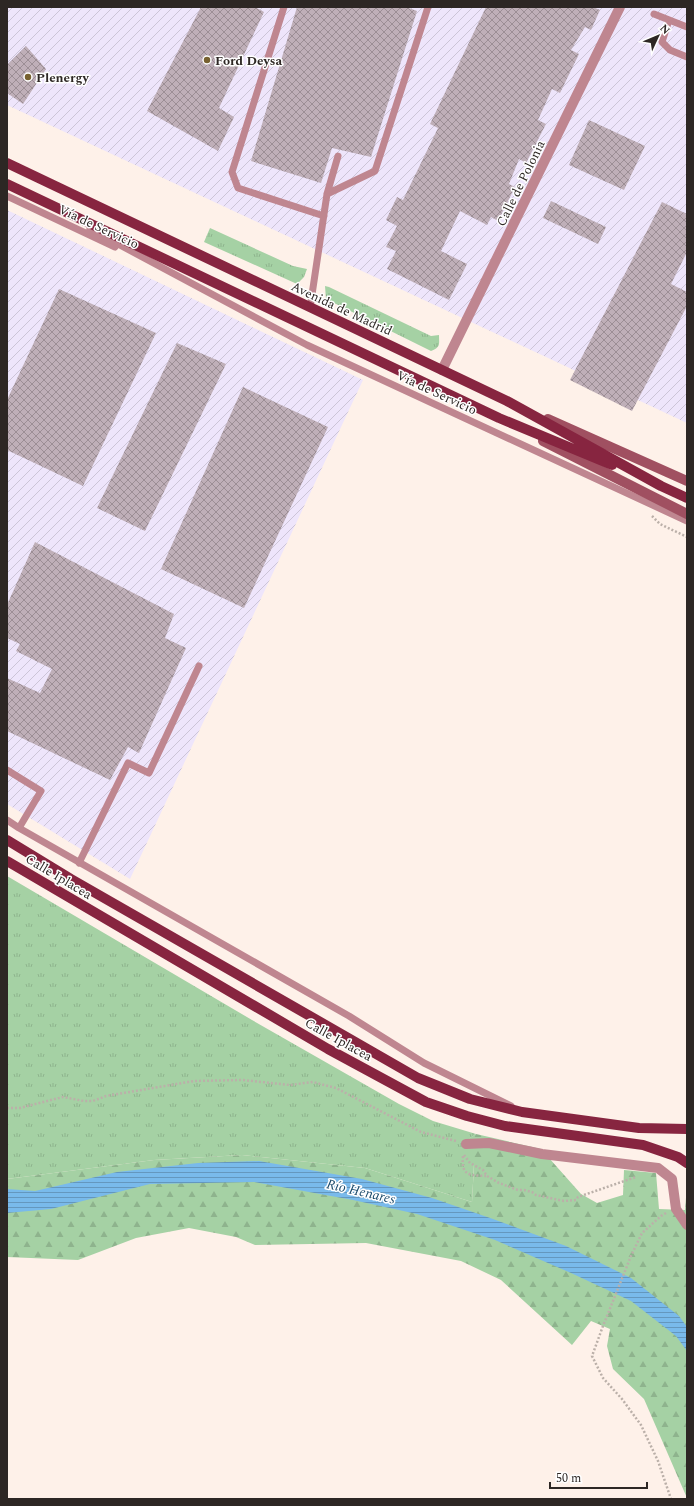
<svg xmlns="http://www.w3.org/2000/svg" width="694" height="1506" font-family="Spectral,serif">
<style>
.industrial{fill:url(#industrial-furrows)}
.grass{fill:url(#grass-tufts)}
.forest{fill:url(#forest-firs)}
.water{fill:url(#water-rules)}
.building{fill:url(#building-cross-hatch)}
.lines{fill:none;stroke-linecap:round;stroke-linejoin:round}
.path{stroke:#bbb0a9;stroke-width:2.5;stroke-dasharray:2 2;stroke-linecap:butt}
.lane{stroke:#bf8690;stroke-width:7}
.street{stroke:#bf8690;stroke-width:10}
.secondary{stroke:#a05061;stroke-width:10}
.primary{stroke:#872540;stroke-width:10}
.poi-dot{fill:#776130;stroke:#fff;stroke-width:1.5}
.labels{text-anchor:middle;stroke-width:3;stroke-linejoin:round;paint-order:stroke}
.poi-label{font-size:13px;font-weight:bold;fill:#2d2724;stroke:#fff;text-anchor:start}
.street-label{font-size:13px;fill:#2d2724;stroke:#fff}
.water-label{font-size:14px;font-style:italic;fill:#1a4a6b;stroke:#fff}
</style>
<defs>
<pattern id="industrial-furrows" width="10" height="10" patternUnits="userSpaceOnUse"><rect width="10" height="10" fill="#eee5fb"/><path d="M-1 1l2-2M0 10L10 0M9 11l2-2" fill="none" stroke="#ccc4d7"/></pattern>
<pattern id="grass-tufts" width="24" height="20" patternUnits="userSpaceOnUse"><rect width="24" height="20" fill="#a5d1a4"/><path d="M3 7l-1-3M5 7V3M7 7l1-3M15 17l-1-3M17 17v-4M19 17l1-3" fill="none" stroke="#8eb38d"/></pattern>
<pattern id="forest-firs" width="22" height="20" patternUnits="userSpaceOnUse"><rect width="22" height="20" fill="#a5d1a4"/><path d="M5 1l3.5 6h-7zM16 11l3.5 6h-7z" fill="#8eb38d"/></pattern>
<pattern id="water-rules" width="6" height="5" patternUnits="userSpaceOnUse"><rect width="6" height="5" fill="#79baeb"/><path d="M0 2.5h6" fill="none" stroke="#6497be"/></pattern>
<pattern id="building-cross-hatch" width="8" height="8" patternUnits="userSpaceOnUse"><rect width="8" height="8" fill="#bfafb8"/><path d="M0 0l8 8M0 8l8-8" fill="none" stroke="#9c8e95"/></pattern>
</defs>
<rect width="100%" height="100%" fill="#fef1e9"/>
<path class="industrial" d="M7 7H687V423L7 105Z
M7 210 363 380 130 879 7 804Z"/>
<path class="grass" d="M210 228 293 266 307 269 304 277 297 284 204 242Z
M325 286 329 287 431 336 439 335C439 344 441 347 431 351L326 299Z
M7 876 252 1020 399 1104 433 1121 476 1134 466 1141 474 1164 472 1202 365 1168 242 1155 154 1160 7 1179Z"/>
<path class="forest" d="M476 1134 541 1149 581 1194 597 1203 623 1195 624 1170 656 1173 659 1209 685 1210 687 1185V1498L644 1399 613 1369 607 1346 610 1329 591 1321 572 1345 501 1280 461 1261 366 1243 255 1245 236 1237 189 1228 136 1238 78 1260 7 1257V1179L154 1160 242 1155 365 1168 472 1202 474 1165C465 1158 463 1152 465 1141Z"/>
<path class="water" d="M259 1161 362 1179 432 1198 493 1219 566 1246 631 1278 679 1316 687 1327V1351L676 1336 631 1301 571 1273 495 1240 417 1214 353 1200 254 1182 150 1184 51 1209 7 1213V1189L35 1191 117 1172 198 1163Z"/>
<path class="building" d="M201 7H255L264 12 219 108 234 117 218 151 147 111Z
M297 7H406L417 11 371 157 332 148 321 183 251 161Z
M486 7H593L600 10 591 30 585 27 571 50 579 54 560 93 552 89 538 120 546 124 526 163 519 159 509 184 515 187 498 221 491 217 487 225 460 211 441 251 467 264 449 300 387 269 396 251 386 247 397 226 386 220 397 197 403 200 438 128 430 124Z
M26 46 46 69 23 104 7 93V65Z
M589 120 645 146 624 190 569 165Z
M551 201 606 227 598 244 543 218Z
M662 202 687 214V252L671 284 687 292V306L632 411 570 380Z
M59 289 156 333 83 486 7 450V400Z
M177 343 226 364 145 531 97 508Z
M243 387 328 427 244 608 161 569Z
M35 542 174 614 165 638 186 648 139 753 128 747 110 780 7 731V678L40 693 52 669 16 651 20 644 7 638V605Z"/>
<g class="lines">
<path class="path" d="M652 516 660 524 687 537
M7 1108H20L63 1097 84 1101H93L106 1096 194 1081 243 1080 290 1085 313 1082 336 1088 421 1132 456 1141
M464 1155 470 1163 483 1170 487 1176 499 1183 518 1190H524L532 1192 536 1195 564 1201 576 1200 578 1197 636 1177
M463 1156C461 1176 469 1175 486 1176
M666 1213 661 1216 642 1233 631 1256 603 1326 592 1356 603 1378 622 1399 641 1425 658 1461 671 1499"/>
<path class="lane" d="M284 7 232 172 238 188 324 216
M654 14 687 27
M669 20 662 42 670 50 687 57
M327 194 375 171 428 7
M7 196 115 247
M90 229 307 345 687 521
M310 308 327 194 338 156
M7 770 41 791 19 828
M7 820 19 828 349 1016 424 1063 511 1106
M79 863 128 763 149 773 199 666"/>
<path class="street" d="M442 370 620 7
M466 1144 489 1143 542 1154 658 1168 672 1179 676 1209 687 1225"/>
<path class="secondary" d="M548 419 687 481
M543 441 687 514"/>
<path class="primary" d="M7 163 507 401 661 486 687 498
M7 184 499 418 612 465
M7 840 71 879 418 1078 470 1099 522 1112 639 1128 687 1129
M7 861 328 1049 426 1102 467 1116 505 1126 643 1145 678 1157 687 1163"/>
</g>
<g class="poi-dot">
<circle cx="207" cy="60" r="4"/>
<circle cx="28" cy="77" r="4"/>
</g>
<g class="labels">
<g class="poi-label">
<text x="215" y="65">Ford Deysa</text>
<text x="36" y="82">Plenergy</text>
</g>
<g class="street-label">
<text transform="translate(520 183) rotate(-64)" y="5">Calle de Polonia</text>
<text transform="translate(99 226) rotate(25)" y="5">Vía de Servicio</text>
<text transform="translate(342 308) rotate(25)" y="5">Avenida de Madrid</text>
<text transform="translate(437 392) rotate(25)" y="5">Vía de Servicio</text>
<text transform="translate(59 876) rotate(31)" y="5">Calle Iplacea</text>
<text transform="translate(339 1039) rotate(29)" y="5">Calle Iplacea</text>
</g>
<g class="water-label">
<text transform="translate(361 1191) rotate(13)" y="5">Río Henares</text>
</g>
</g>
<rect width="694" height="1506" fill="none" stroke="#2d2724" stroke-width="16"/>
<g transform="translate(658 36) rotate(46)" stroke="#ffffff" stroke-width="3" paint-order="stroke">
<path d="M0-3L7 15L0 10L-7 15Z" fill="#2d2724"/>
<text y="-6" font-size="11" font-weight="bold" text-anchor="middle" fill="#2d2724">N</text>
</g>
<path d="M550 1482v6h97v-6" fill="none" stroke="#2d2724" stroke-width="2"/>
<text x="556" y="1482" font-size="12" fill="#2d2724" stroke="#ffffff" stroke-width="3" paint-order="stroke">50 m</text>
</svg>
